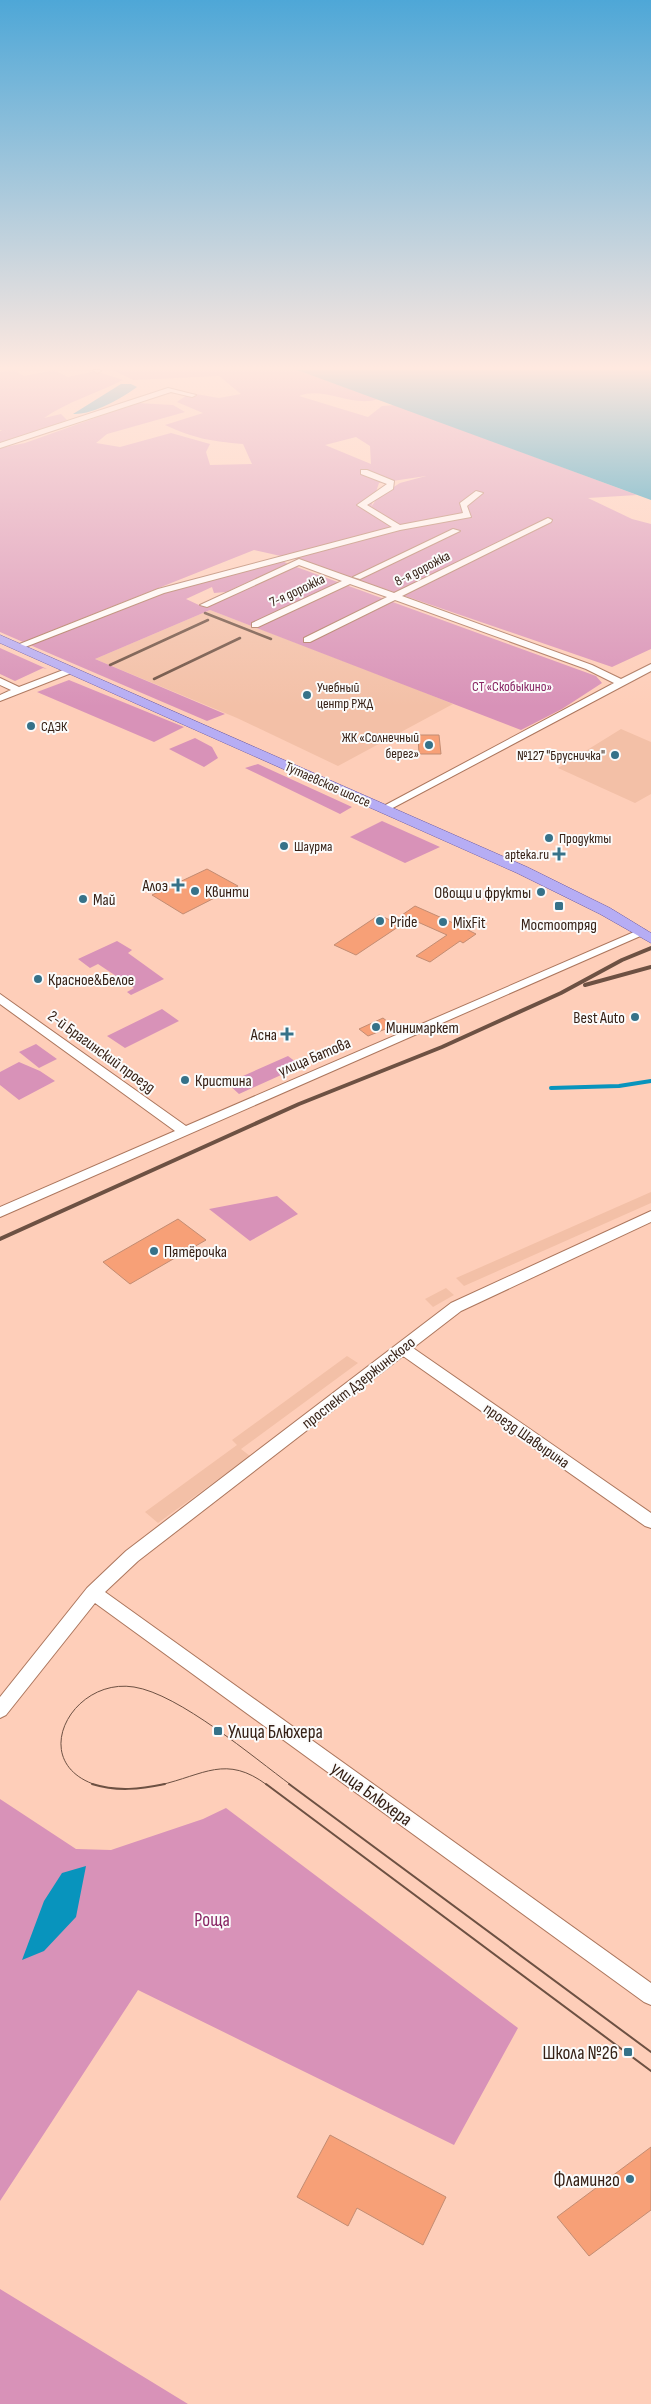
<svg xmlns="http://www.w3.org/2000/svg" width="651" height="2404" font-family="'Sofia Sans Condensed',sans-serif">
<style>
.built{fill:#f3c0a7}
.green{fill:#d892b8;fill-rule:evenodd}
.water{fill:#0894bd}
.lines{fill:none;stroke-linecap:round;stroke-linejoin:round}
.stream{stroke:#0894bd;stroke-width:4}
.building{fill:#f7a077;stroke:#c38c72}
.minor-casing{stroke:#ac765d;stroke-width:2}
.major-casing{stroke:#6a59a2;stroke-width:1}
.minor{fill:#fff;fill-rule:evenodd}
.major{fill:#b6adf4;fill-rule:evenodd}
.tram-far1{stroke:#6d5143;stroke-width:1}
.tram{stroke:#6d5143;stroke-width:2}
.rail-far1{stroke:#6d5143;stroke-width:2.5}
.rail{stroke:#6d5143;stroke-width:4}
.poi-dot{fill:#367289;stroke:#fbfbfb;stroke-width:2}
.labels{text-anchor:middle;stroke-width:4;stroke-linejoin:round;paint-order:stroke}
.far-street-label{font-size:14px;fill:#362116;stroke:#fbfbfb}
.far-park-label{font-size:14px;fill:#882664;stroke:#fbfbfb}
.far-poi-label{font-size:14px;fill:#362116;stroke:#fbfbfb;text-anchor:start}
.poi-label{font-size:16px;fill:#362116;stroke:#fbfbfb;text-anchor:start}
.street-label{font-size:16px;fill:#362116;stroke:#fbfbfb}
.near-poi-label{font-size:19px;fill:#362116;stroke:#fbfbfb;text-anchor:end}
.near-street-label{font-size:19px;fill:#362116;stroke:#fbfbfb}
.near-park-label{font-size:19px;fill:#882664;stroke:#fbfbfb}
</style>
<rect width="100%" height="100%" fill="#feceb9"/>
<path class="built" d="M210 610 411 687 453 704 338 766 237 718 95 659Z
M621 729 651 742V794L635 803 558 768Z
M651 1192V1203L464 1286 456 1278Z
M446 1288 454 1295 433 1307 425 1299Z
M347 1356 358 1363 241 1449 250 1456 158 1523 145 1512 237 1445 232 1440Z"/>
<path class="green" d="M14 370 24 376 54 370 68 377 95 371 123 380C97 393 67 402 44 418L61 414 67 420 0 445V431L2 430H0V372Z
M113 370H297L378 399C353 408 324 386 299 396L368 417 382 406 395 405 637 495 588 498 632 519 651 524V649L612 667 303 561 254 550 23 642 0 632V448L25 443 137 403 173 405 185 412 107 434 96 443 120 447 171 433 210 444 206 452 210 465 252 464 243 444C210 441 196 439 165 425L203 413 177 402 190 393 219 398 241 394 219 376 133 380ZM356 437 370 446 371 464 325 445ZM426 476 400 483 378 497 371 507 379 483Z
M279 559 288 564 226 592 214 593 212 587 186 599 201 606 291 565 596 676 602 683 562 709 521 730 210 610 95 659 225 714 207 721 30 645C108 614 197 573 279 559Z
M0 648 47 669 43 668 15 681 0 674Z
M69 680 184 727 154 742 37 692Z
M195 738 212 747 218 758 204 767 169 749Z
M258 764 352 807 340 814 245 768Z
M382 821 440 847 405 863 350 837Z
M117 941 132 950 128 953 164 979 131 995 127 992 134 988 98 964 90 968 78 959Z
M162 1009 179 1021 125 1048 107 1036Z
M36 1044 57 1059 39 1068 19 1052Z
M288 1056 301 1066 239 1094 227 1083Z
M19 1062 40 1071 55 1081 19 1100 0 1085V1072Z
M277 1196 298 1214 250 1241 209 1209Z
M0 1799 76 1849 111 1850 203 1819 226 1808 518 2028 454 2145 138 1990 0 2201Z
M0 2289 188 2404H0Z"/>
<path class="water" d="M297 370H651V500Z
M121 384H131L137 387C122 398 93 415 73 414Z
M86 1866 76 1917 44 1951 22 1960 44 1901 62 1873Z"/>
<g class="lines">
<path class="stream" d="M551 1088 619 1086 651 1081"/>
</g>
<path class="building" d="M418 735H439L441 754H419Z
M207 869 238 886 183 914 152 895Z
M415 906 460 926 476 934 463 943 460 941 430 962 416 956 447 935 402 915Z
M379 915 401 925 356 955 334 945Z
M383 1018 393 1026 368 1036 359 1029Z
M178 1219 206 1240 130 1284 103 1262Z
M330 2135 446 2197 423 2245 357 2208 348 2226 297 2197Z
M651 2147V2210L589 2256 557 2217Z"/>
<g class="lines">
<defs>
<path id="minor" d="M93 370H100L101 371 97 373Z
M168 388 196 395 192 397 171 392 0 448V443Z
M361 470H367L394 481 393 489 367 505 400 525 463 513 460 503 476 491 483 493 467 506 471 517 400 530 164 593 20 649 12 647 158 589 392 527 357 505 387 484 361 474Z
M548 518 552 520 551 522 402 596 592 665 621 679 651 664V671L387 811H379L378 809 614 683 586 669 395 600 310 642H304V638L387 597 350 584 258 627H252V623L342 581 299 565 207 607 200 605 299 559 394 593Z
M453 529 460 531 360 579 353 577Z
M71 667 76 670 74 672 0 701V695L11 690 0 685V678L19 687Z
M641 929 645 930 647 932 645 934 0 1217V1207L175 1131 0 1004V994L186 1126Z
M651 1211V1222L461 1311 413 1348 651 1513V1528L645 1526 403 1356 138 1561 105 1592 651 1983V2005L644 2002 95 1603 6 1715 0 1718V1697L87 1588 126 1551 451 1303Z"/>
<path id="major" d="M0 635 527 867 610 908 651 933V943L600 914 517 873 0 643Z"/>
</defs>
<use href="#minor" class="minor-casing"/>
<use href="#major" class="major-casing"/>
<use href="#minor" class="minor"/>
<use href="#major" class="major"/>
<path class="tram-far1" d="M96 1785C26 1762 72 1677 134 1687 179 1694 253 1757 291 1785
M160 1785C204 1775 226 1754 267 1785"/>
<path class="tram" d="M92 1784C118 1792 140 1789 165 1784
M266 1784 651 2071
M289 1784 651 2052"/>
<path class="rail-far1" d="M205 613 271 639
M110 665 208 620
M154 679 240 638"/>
<path class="rail" d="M585 985 651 967
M0 1239 299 1104 442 1047 561 993 622 960 651 948"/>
</g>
<linearGradient id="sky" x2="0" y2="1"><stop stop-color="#4ea7d7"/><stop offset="0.52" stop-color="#ffe9e0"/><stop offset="1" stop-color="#ffe9e0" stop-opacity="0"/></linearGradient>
<rect width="651" height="707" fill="url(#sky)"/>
<g class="poi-dot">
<circle cx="307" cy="695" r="5"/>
<circle cx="31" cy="726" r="5"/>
<circle cx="429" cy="745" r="5"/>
<circle cx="615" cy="755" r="5"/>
<circle cx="549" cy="838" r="5"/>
<circle cx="284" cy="846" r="5"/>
<path d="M556.5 846.5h5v5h5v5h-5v5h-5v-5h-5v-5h5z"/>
<path d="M175.5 877.5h5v5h5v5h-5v5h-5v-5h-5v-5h5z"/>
<circle cx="195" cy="891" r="5"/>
<circle cx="541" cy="892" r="5"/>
<circle cx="83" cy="899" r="5"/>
<rect x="554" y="901" width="10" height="10" rx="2.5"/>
<circle cx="380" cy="921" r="5"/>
<circle cx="443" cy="922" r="5"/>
<circle cx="38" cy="979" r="5"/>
<circle cx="635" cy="1017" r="5"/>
<circle cx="376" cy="1027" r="5"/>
<path d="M284.5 1026.5h5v5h5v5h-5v5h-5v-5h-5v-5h5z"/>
<circle cx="185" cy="1080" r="5"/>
<circle cx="154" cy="1251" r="5"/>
<rect x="213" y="1726" width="10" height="10" rx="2.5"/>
<rect x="623" y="2047" width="10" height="10" rx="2.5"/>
<circle cx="630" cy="2179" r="5"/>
</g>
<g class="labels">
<g class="far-street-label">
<text transform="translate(422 568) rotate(-27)" y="5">8-я дорожка</text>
<text transform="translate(297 590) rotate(-25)" y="5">7-я дорожка</text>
<text transform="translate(328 784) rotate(24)" y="5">Тутаевское шоссе</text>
</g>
<g class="far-park-label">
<text x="512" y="691">СТ «Скобыкино»</text>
</g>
<g class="far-poi-label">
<text x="317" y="692">Учебный<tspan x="317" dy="16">центр РЖД</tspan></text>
<text x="41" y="731">СДЭК</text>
<text x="419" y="742" text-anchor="end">ЖК «Солнечный<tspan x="419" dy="16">берег»</tspan></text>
<text x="605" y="760" text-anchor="end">№127 "Брусничка"</text>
<text x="559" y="843">Продукты</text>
<text x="294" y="851">Шаурма</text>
<text x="549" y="859" text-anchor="end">apteka.ru</text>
</g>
<g class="poi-label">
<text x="168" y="891" text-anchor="end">Алоэ</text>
<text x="205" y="897">Квинти</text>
<text x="531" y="898" text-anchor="end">Овощи и фрукты</text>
<text x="93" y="905">Май</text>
<text x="390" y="927">Pride</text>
<text x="453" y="928">MixFit</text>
<text x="559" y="930" text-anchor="middle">Мостоотряд</text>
<text x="48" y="985">Красное&amp;Белое</text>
<text x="625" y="1023" text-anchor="end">Best Auto</text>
<text x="386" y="1033">Минимаркет</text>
<text x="277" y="1040" text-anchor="end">Асна</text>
<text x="195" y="1086">Кристина</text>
<text x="164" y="1257">Пятёрочка</text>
</g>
<g class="street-label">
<text transform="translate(102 1051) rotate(36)" y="6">2-й Брагинский проезд</text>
<text transform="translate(314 1056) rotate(-23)" y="6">улица Батова</text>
<text transform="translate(358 1382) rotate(-38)" y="6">проспект Дзержинского</text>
<text transform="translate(527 1435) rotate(35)" y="6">проезд Шавырина</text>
</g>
<g class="near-poi-label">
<text x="228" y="1738" text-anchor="start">Улица Блюхера</text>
<text x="618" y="2059">Школа №26</text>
<text x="620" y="2186">Фламинго</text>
</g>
<g class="near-street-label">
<text transform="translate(372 1793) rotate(36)" y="7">улица Блюхера</text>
</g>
<g class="near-park-label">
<text x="212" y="1926">Роща</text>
</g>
</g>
</svg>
